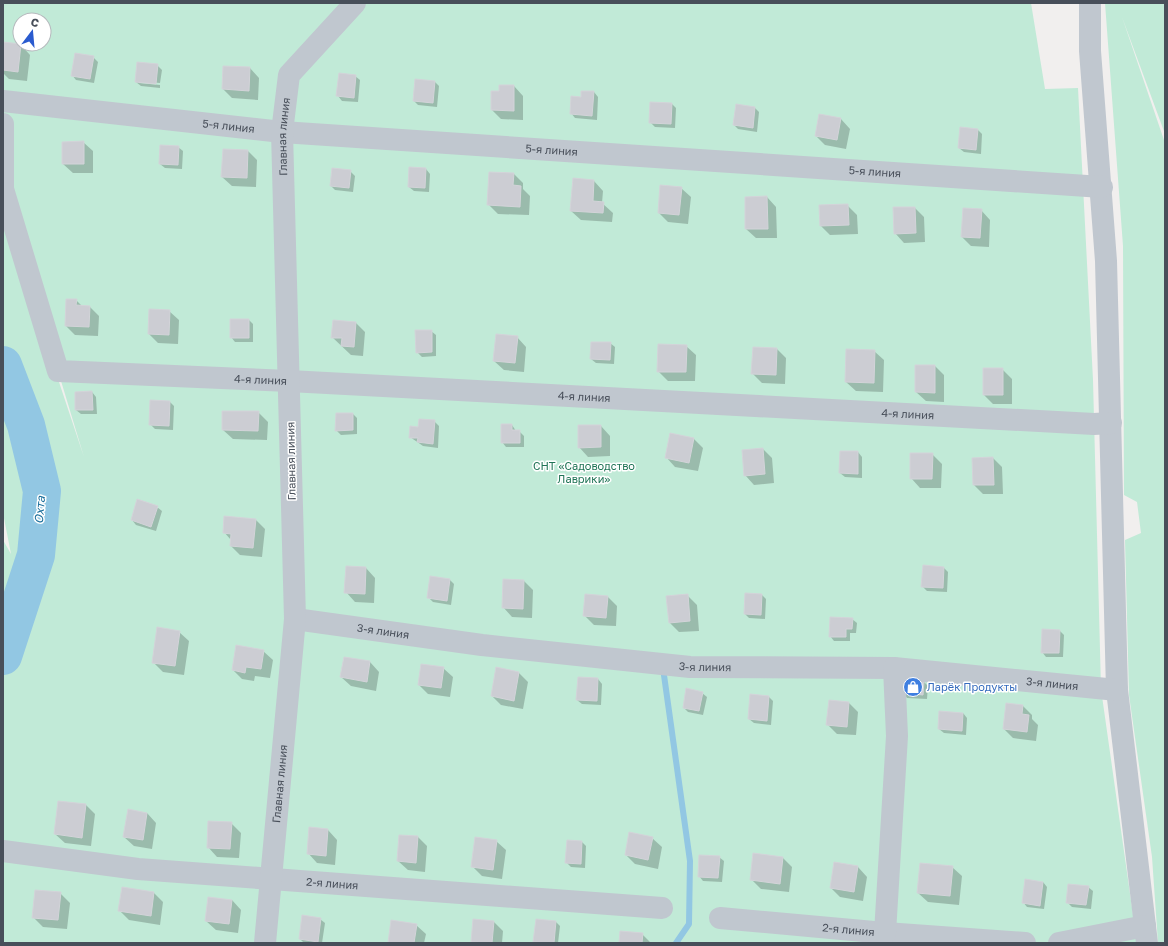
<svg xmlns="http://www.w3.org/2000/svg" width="1168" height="946" font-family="'Golos Text',sans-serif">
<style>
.green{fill:#c1ead7;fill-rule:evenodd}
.shadow{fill:#0003}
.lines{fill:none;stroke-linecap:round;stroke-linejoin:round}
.stream{stroke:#92c7e3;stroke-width:6}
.river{stroke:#92c7e3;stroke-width:38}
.building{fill:#cccdd3;stroke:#d3d4d9}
.minor{stroke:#c0c7cf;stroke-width:22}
.labels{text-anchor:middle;stroke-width:3;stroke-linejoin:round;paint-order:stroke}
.street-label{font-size:11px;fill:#484f5a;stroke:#fff}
.park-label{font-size:11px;fill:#207456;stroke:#fff}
.shop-label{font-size:11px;fill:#366cbe;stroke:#fff;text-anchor:start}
.water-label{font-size:12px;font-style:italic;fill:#1a6e9b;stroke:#fff}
</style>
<rect width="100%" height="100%" fill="#f1efee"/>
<path class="green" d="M3 3H1031L1045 89 1078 88 1093 380 1101 689 1137 943H3V540L11 554 3 513V194L57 376 84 457 3 189ZM20 20H44V44H20Z
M1105 3H1117L1118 7 1117 3H1165V134L1122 17 1165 143V943H1158L1152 857 1129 695 1125 540 1141 533 1137 502 1124 495 1123 246Z"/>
<path class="shadow" d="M3 43 21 45 30 55 27 81 9 79 3 73Z
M93 57 98 62 94 83 76 80 72 75Z
M157 65 162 70 160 83 139 81V83L160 85V88L141 86 136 82Z
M250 68 259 78 258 100 232 98 223 89Z
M355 76 360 80 358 102 342 101 338 96Z
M435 82 439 86 437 107 418 105 414 101Z
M514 86 523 96V120L501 119 492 110 500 92Z
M582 92H594L598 97 597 120 575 118 571 113 582 98Z
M672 104 676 108 675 128 655 127 650 122Z
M737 105 755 108 759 112 757 132 738 129 734 125Z
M820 115 841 119 850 129 846 149 825 145 816 136Z
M961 129 978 130 982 134 981 154 964 152 959 148Z
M83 142 93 151V173H73L63 164Z
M178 147 183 151 182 169 165 168 160 164Z
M248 151 257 160 256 187 232 186 222 177Z
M426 169 430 174 429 192 414 191 409 187Z
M350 171 355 176 353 192 335 190 331 186Z
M514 174 523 183V189L530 196 529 215 498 214 488 204Z
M574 180 594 181 603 191 602 203 613 213 612 222 581 220 571 211Z
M681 188 691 197 688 224 668 222 659 213Z
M767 197 776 207 777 238H756L746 229Z
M847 205 857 215 858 234 830 235 821 226Z
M894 208H915L924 217 925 242 904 243 895 233Z
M981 210 990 220 989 247 971 246 962 237Z
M76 300 83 307H90L99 316 98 336 75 335 66 326Z
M169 311 179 320 178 344 158 343 149 334Z
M249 320 253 324V342H235L231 337Z
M356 323 365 332 363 356 351 355 332 337Z
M431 331 436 335V356L422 357 417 352Z
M517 337 526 347 524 372 504 370 494 361Z
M610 343 615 347 614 364 596 363 591 359Z
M686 346 696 355 695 381H668L658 371Z
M777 349 786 358 785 384 762 383 752 373Z
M874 351 884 360 883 392 856 391 846 382Z
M935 366 944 375V402L926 401 916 392Z
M1002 369 1012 379V404H993L984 395Z
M92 392 96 397 97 414H81L76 410Z
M169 401 174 406 173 430 155 429 150 424Z
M223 412H258L268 422 267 440 233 439 223 430Z
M353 414 357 418V434L341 435 336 430Z
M434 421 439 426 438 448 423 446 410 437 419 428Z
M512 425 516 431H519L524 436V447H506L502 442Z
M601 426 610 436V456L588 457 579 447Z
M694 439 703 448 698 471 675 467 666 457Z
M763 449 772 458 774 483 754 485 745 475Z
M858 452 862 457V478L845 477 840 473Z
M932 454 942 464 941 488H920L911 478Z
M993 458 1002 467 1003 494H983L974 485Z
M157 507 162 511 156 531 136 525 132 520Z
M256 520 265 529 262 557 240 555 231 546V540L224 532Z
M366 568 375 578 374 603 355 602 346 592Z
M944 568 948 572 947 592 927 591 922 586Z
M450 580 454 584 451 605 433 602 428 597Z
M524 581 533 590 532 618 512 617 503 607Z
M746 594 762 595 766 599 765 619 749 618 745 614Z
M687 595 697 605 699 631 679 632 670 623 667 597Z
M608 597 617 606 616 626 594 625 584 615Z
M852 619 857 623 856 633H850V641H834L830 636Z
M1060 631 1064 635 1063 657H1046L1042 652Z
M179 632 189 641 184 675 163 672 153 662Z
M263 651 273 660 270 678 255 676 254 681 242 679 233 670Z
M345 658 370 662 379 672 376 691 351 686 341 677Z
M443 668 453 677 450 697 428 694 419 685Z
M519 673 528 682 523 709 501 705 492 696Z
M598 679 602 684 601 705 582 704 577 700Z
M924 682 928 686 927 699 907 698 903 693Z
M702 693 707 697 703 715 688 712 684 708Z
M769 697 773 701 771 725 754 723 749 719Z
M830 701 849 703 858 712 856 735 837 734 827 724Z
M1023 706 1032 715V719L1038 725 1036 741 1013 738 1004 729Z
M963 713 967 718 966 735 944 733 939 729Z
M86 805 95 814 91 846 65 843 55 834Z
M147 813 156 823 152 849 134 846 124 837Z
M231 823 241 833 239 858 217 857 208 847Z
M328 830 337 840 335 865 317 863 308 853Z
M418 837 427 846 425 872 408 870 398 861Z
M652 838 662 847 658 869 635 864 626 855Z
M496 841 506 850 502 879 482 876 473 867Z
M582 842 586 846 585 868 571 867 566 862Z
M719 857 724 861 722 882 703 881 699 876Z
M783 858 792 867 789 892 761 889 751 879Z
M858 867 867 877 863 901 840 897 831 888Z
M952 867 962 876 959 905 928 902 918 893Z
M1043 882 1047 887 1044 909 1027 907 1023 902Z
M1088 887 1093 891 1091 909 1072 907 1067 902Z
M60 893 70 903 67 929 43 927 33 917Z
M154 893 163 902 160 925 129 920 120 911Z
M232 900 241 910 238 933 216 930 206 921Z
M320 919 325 923 322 943H304L300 939Z
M474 920 494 922 503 931 502 943H473Z
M556 922 560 926 558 943 534 942Z
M416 925 426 934 424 943H389Z
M642 934 651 943H620Z"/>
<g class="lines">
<path class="stream" d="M663 668 690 861 689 924 676 943"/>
<path class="river" d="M3 365 26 425 42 491 36 555 3 656"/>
</g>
<path class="building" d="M3 42 21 44 18 72 3 70Z
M75 53 94 56 90 79 71 76Z
M137 62 158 64 156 84 135 82Z
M223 66 250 67 249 91 222 89Z
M339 73 356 75 354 98 336 96Z
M415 79 435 81 433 103 413 101Z
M499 85H514V111L491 110V91H499Z
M581 91H594L592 116 570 114 571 96 581 97Z
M650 102 672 103 671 124 649 123Z
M736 104 755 107 753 128 733 125Z
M819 114 841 118 837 140 815 136Z
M960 127 978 129 976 150 958 148Z
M84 141V164H62V142Z
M160 145 179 146 178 165 159 164Z
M223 149 248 150 247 178 221 177Z
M409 167 426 168 425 188 408 187Z
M332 168 351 170 349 188 330 186Z
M489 172 514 173 513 185 521 186 520 207 487 205Z
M573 178 594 180 593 201 604 202 603 213 570 211Z
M660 185 682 187 679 215 658 213Z
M767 196 768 229H745V197Z
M848 204 849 225 820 226 819 205Z
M893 207H915L916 233 894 234Z
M963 208 982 209 980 238 961 237Z
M66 299H77L76 305 90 306 89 327 65 326Z
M149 309 170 310 169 335 148 334Z
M230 319H249V338H230Z
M333 320 356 322 354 347 341 346 342 338H331Z
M415 330H432V352L416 353Z
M496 334 518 336 515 363 493 361Z
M591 342H611L610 360 590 359Z
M658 344 687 345 686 372H657Z
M753 347 777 348 776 375 751 374Z
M846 349 875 350 874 383 845 382Z
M915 365H935V393L915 392Z
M983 368H1003V395H983Z
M92 391 93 410H75V392Z
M150 400 170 401 169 426 149 425Z
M222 411H259L258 431 222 430Z
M336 413H353V430L335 431Z
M419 419 435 420 433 444 417 442 418 438H409L410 426 418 427Z
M501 424H512V430H520V443H501Z
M578 425H601V447L578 448Z
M670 433 694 438 689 463 665 458Z
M763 448 765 474 744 476 742 450Z
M840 451H858V474L839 473Z
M910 453H933L932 479H910Z
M993 457 994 485H973L972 458Z
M137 499 158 506 151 527 131 520Z
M224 516 256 519 253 548 230 546 231 534 223 533Z
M923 565 944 567 943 588 921 587Z
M346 566 366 567 365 594 344 593Z
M430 576 450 579 447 601 427 598Z
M503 579 524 580 523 609 502 608Z
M745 593 762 594 761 615 744 614Z
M585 594 608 596 606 618 583 616Z
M688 594 690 621 669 623 666 596Z
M830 617 853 618 852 629H846V637H829Z
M157 627 180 631 175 666 152 663Z
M1042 629 1060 630 1059 653H1041Z
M236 645 264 650 261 669 246 667 245 673 232 670Z
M344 657 370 661 367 682 340 677Z
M421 664 444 667 441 688 418 685Z
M496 667 519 672 514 701 491 696Z
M578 677 598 678 597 701 576 700Z
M902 679 924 681 923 695 902 693Z
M686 688 703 692 699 711 683 708Z
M750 694 769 696 767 721 748 719Z
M829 700 849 702 847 727 826 725Z
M1006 703 1023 705 1022 714 1029 715 1027 732 1003 729Z
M939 711 963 713 962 731 938 729Z
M58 801 86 804 82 838 54 834Z
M128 809 147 813 143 840 123 837Z
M208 821 232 822 230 849 207 848Z
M309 827 328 829 326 856 307 854Z
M629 832 653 837 648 860 625 855Z
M399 835 418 836 416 863 397 861Z
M475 837 497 840 493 870 471 867Z
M567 840 582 841 581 864 565 863Z
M753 853 783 857 780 884 750 880Z
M699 855 720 856 718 878 698 877Z
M834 862 858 866 854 892 830 888Z
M920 863 953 866 950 896 917 893Z
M1025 879 1043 882 1040 906 1022 903Z
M1068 884 1089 886 1086 905 1066 903Z
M122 887 154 892 151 916 118 911Z
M35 890 61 892 58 920 32 918Z
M208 897 232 900 229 924 205 921Z
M302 915 321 918 318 942 299 939Z
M473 919 494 921 492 943 471 942Z
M536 919 556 921 554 943 533 942Z
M391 920 417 924 414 943H388Z
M620 931 643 933 642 943H619Z"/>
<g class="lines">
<g class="minor">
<path d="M1090 3V51L1106 261 1117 690 1147 943"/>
<path id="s1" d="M3 101 282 132 1102 187"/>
<path id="s2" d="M3 124V189L58 371 289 381 1094 424 1111 423"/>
<path id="s3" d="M295 619 482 645 690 667 894 668 1117 690"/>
<path id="s4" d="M3 851 138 869 662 908"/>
<path id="s5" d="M720 918 885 933 1025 943"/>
<path d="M885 933 897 736 894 668"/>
<path id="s6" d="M265 943 295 619 282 132 289 75 355 3"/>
<path d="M1059 943 1145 926"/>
</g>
</g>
<defs>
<symbol id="shop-disc" viewBox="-11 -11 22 22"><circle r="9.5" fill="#3f7fe0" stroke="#fff"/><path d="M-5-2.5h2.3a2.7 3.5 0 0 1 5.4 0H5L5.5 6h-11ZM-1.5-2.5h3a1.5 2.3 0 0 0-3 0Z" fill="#fff"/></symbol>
</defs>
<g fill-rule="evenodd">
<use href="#shop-disc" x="902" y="676" width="22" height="22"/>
</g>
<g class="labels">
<g class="street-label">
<text dy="4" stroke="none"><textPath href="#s1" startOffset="227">5-я линия</textPath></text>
<text dy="4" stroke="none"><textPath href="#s6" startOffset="808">Главная линия</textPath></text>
<text dy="4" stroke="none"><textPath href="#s1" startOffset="551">5-я линия</textPath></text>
<text dy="4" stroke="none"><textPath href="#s1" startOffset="875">5-я линия</textPath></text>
<text dy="4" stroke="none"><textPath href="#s2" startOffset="458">4-я линия</textPath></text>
<text dy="4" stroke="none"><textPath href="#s2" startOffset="782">4-я линия</textPath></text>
<text dy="4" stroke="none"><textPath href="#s2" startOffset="1106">4-я линия</textPath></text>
<text transform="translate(291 461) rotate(-91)" y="4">Главная линия</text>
<text dy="4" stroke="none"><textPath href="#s3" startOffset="89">3-я линия</textPath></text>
<text dy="4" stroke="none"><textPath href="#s3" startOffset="413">3-я линия</textPath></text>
<text dy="4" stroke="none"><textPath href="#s3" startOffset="761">3-я линия</textPath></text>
<text dy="4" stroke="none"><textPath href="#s6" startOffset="160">Главная линия</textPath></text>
<text dy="4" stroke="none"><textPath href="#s4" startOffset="331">2-я линия</textPath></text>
<text dy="4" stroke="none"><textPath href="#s5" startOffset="129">2-я линия</textPath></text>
</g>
<g class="park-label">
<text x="584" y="470">СНТ «Садоводство<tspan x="584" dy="13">Лаврики»</tspan></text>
</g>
<g class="shop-label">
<text x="927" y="691">Ларёк Продукты</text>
</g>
<g class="water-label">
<text transform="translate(40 510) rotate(-85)" y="4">Охта</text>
</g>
</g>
<rect width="1168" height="946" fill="none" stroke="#484f5a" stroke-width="8"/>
<g transform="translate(32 32) rotate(16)"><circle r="19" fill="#ffffff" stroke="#b6b9bd"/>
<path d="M0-3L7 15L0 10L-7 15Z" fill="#2a5bcf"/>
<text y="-6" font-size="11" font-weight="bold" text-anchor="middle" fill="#484f5a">С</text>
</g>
</svg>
